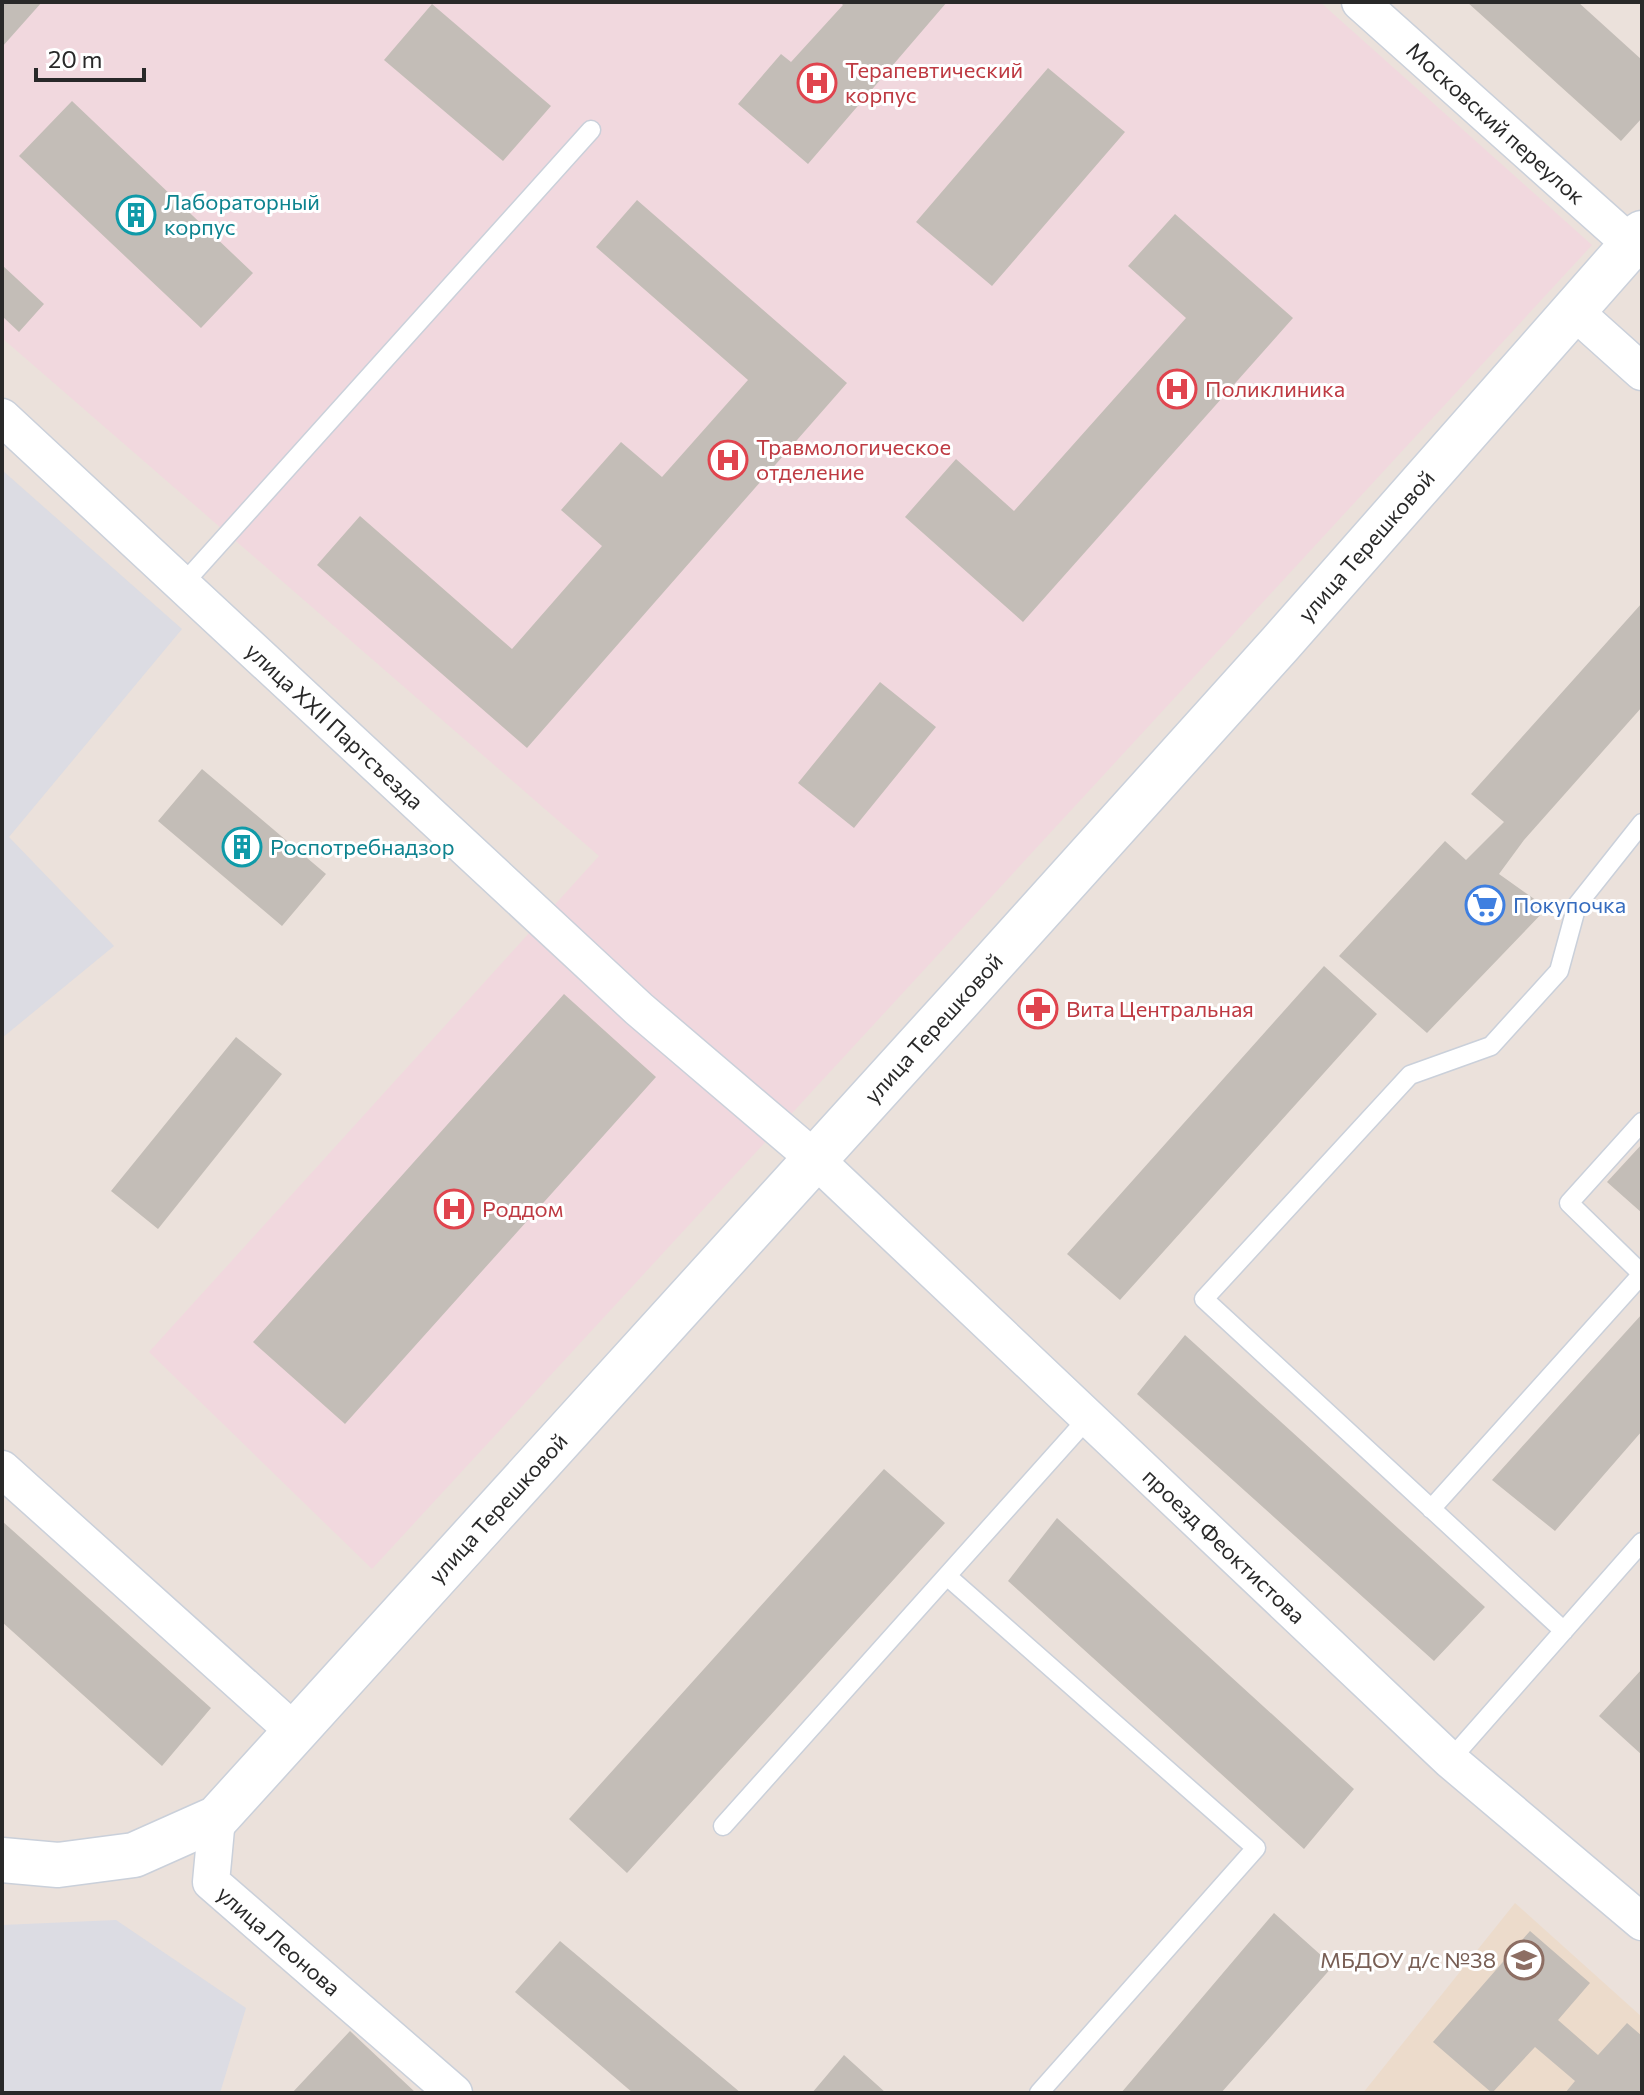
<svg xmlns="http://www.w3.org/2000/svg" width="1644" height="2095" font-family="Commissioner,sans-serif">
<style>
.industrial{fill:#dcdce3}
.education{fill:#ecdbcb}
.medical{fill:#f1d8de}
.building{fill:#c3bdb7}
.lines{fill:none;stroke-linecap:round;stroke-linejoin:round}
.lane-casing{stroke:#cad0da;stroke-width:21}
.street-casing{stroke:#cad0da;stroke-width:39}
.secondary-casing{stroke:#cad0da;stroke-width:47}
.lane{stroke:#fff;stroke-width:18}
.street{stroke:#fff;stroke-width:36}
.secondary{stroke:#fff;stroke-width:44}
.labels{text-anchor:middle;stroke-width:6;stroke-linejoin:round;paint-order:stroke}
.health-label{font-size:22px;fill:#be3a42;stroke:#fff;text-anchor:start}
.street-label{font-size:22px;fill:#292929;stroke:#fff}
.culture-label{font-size:22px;fill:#0d838f;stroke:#fff;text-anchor:start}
.shop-label{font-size:22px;fill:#366cbe;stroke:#fff;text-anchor:start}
.education-label{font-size:22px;fill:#785e54;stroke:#fff;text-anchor:end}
</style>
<rect width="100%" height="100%" fill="#ebe1db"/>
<path class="industrial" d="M2 470 182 629 9 837 114 946 2 1038Z
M116 1920 246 2008 220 2093H2V1925Z"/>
<path class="education" d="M1515 1903 1642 2017V2093H1363Z"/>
<path class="medical" d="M2 2H1320L1592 245 372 1569 149 1352 599 856 2 338Z"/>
<path class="building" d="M2 2H42L2 47Z
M840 2H947L808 164 738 104 781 54 791 62 843 5Z
M1467 2H1578L1642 60V118L1621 141Z
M432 4 551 106 503 161 384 60Z
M1048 68 1125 132 992 286 916 222Z
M72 101 253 273 201 328 19 156Z
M637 200 847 383 527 748 317 565 360 516 512 649 602 546 561 510 621 442 662 477 748 380 596 247Z
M1175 214 1293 318 1023 622 905 517 956 459 1014 511 1186 318 1128 266Z
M2 265 44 304 19 332 2 316Z
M1642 603V707L1524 840 1499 874 1547 908 1427 1033 1339 956 1445 841 1466 860 1504 822 1471 794Z
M880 682 936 727 854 828 798 783Z
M202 769 326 874 282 926 158 821Z
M1324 966 1377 1014 1120 1300 1067 1254Z
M564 994 656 1077 345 1424 253 1342Z
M236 1037 282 1074 158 1229 111 1191Z
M1642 1144V1213L1607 1182Z
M1642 1314V1431L1555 1531 1492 1480Z
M1185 1335 1485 1607 1434 1661 1137 1394Z
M884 1469 945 1523 627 1873 569 1819Z
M1057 1518 1354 1789 1304 1849 1008 1581Z
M2 1521 211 1708 162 1766 2 1622Z
M1642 1669V1755L1599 1716Z
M1274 1913 1333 1966 1221 2093H1121Z
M1530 1931 1590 1983 1558 2020 1598 2055 1627 2023 1642 2036V2093H1565L1575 2081 1535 2047 1492 2093 1433 2042Z
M560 1941 741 2093H633L515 1992Z
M350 2031 416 2093H292Z
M844 2055 886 2093H812Z"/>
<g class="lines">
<defs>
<path id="lane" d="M183 584 591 130
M1642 1122 1569 1203 1642 1274
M1431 1509 1642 1274
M947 1576 1256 1848 1039 2093
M1564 1631 1204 1299 1410 1075 1491 1046 1559 971 1577 905 1642 823
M1450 1760 1642 1542
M723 1826 1088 1418"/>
<g id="street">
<path id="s1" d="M1360 2 1632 245"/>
<path d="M1574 311 1642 372"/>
<path id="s2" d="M2 417 639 1009 815 1159 1450 1760 1642 1922"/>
<path d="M2 1469 296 1733"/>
<path id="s3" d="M217 1818 211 1882 454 2093"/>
</g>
<g id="secondary">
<path id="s4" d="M2 1860 58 1865 134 1855 217 1818 963 996 1280 644 1642 233"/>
</g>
</defs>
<use href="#lane" class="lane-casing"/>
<use href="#street" class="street-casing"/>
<use href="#secondary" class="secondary-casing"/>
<use href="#lane" class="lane"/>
<use href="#street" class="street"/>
<use href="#secondary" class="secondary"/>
</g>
<defs>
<symbol id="hospital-ring" viewBox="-11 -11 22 22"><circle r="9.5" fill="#fff" stroke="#e0444e" stroke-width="1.5"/><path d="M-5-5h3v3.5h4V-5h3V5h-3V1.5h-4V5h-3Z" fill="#e0444e"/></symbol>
<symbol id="building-ring" viewBox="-11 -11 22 22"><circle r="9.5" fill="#fff" stroke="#0f9aa8" stroke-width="1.5"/><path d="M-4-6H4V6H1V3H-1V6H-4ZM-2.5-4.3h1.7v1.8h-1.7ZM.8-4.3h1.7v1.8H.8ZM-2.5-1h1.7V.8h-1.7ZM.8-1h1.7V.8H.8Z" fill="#0f9aa8"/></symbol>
<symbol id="supermarket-ring" viewBox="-11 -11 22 22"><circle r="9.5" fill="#fff" stroke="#3f7fe0" stroke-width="1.5"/><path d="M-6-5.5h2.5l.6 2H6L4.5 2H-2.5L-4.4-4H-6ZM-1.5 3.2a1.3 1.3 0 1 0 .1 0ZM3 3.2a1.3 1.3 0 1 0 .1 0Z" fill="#3f7fe0"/></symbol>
<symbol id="pharmacy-ring" viewBox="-11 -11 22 22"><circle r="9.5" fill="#fff" stroke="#e0444e" stroke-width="1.5"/><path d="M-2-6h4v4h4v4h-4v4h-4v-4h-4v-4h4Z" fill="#e0444e"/></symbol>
<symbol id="school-ring" viewBox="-11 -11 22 22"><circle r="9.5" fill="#fff" stroke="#8d6e63" stroke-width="1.5"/><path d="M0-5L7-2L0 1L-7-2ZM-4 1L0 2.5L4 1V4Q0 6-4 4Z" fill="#8d6e63"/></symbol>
</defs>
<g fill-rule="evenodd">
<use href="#hospital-ring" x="795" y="61" width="44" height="44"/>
<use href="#building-ring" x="114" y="193" width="44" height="44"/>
<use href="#hospital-ring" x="1155" y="367" width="44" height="44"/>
<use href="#hospital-ring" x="706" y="438" width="44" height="44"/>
<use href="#building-ring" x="220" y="825" width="44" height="44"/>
<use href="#supermarket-ring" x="1463" y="883" width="44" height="44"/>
<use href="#pharmacy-ring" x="1016" y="987" width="44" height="44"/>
<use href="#hospital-ring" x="432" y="1187" width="44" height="44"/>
<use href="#school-ring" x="1502" y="1938" width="44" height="44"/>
</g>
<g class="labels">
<g class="health-label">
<text x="845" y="78">Терапевтический<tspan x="845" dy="25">корпус</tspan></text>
<text x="1205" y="397">Поликлиника</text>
<text x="756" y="455">Травмологическое<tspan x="756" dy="25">отделение</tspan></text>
<text x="1066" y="1017">Вита Центральная</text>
<text x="482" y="1217">Роддом</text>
</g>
<g class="street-label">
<text dy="8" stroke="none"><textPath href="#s1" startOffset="182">Московский переулок</textPath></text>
<text dy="8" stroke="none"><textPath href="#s4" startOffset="1938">улица Терешковой</textPath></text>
<text dy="8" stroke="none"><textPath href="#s2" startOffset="454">улица XXII Партсъезда</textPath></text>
<text dy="8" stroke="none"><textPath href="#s4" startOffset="1290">улица Терешковой</textPath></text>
<text dy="8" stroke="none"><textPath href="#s4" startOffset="642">улица Терешковой</textPath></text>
<text dy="8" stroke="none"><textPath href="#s2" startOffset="1664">проезд Феоктистова</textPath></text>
<text dy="8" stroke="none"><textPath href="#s3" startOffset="154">улица Леонова</textPath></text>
</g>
<g class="culture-label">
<text x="164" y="210">Лабораторный<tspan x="164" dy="25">корпус</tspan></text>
<text x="270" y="855">Роспотребнадзор</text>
</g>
<g class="shop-label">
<text x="1513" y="913">Покупочка</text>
</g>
<g class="education-label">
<text x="1496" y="1968">МБДОУ д/с №38</text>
</g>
</g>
<rect width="1644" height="2095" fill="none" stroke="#292929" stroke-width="8"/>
<path d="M36 68v12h108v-12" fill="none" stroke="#292929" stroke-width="4"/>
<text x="48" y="68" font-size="24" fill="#292929" stroke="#ffffff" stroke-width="6" paint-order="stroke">20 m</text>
</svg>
